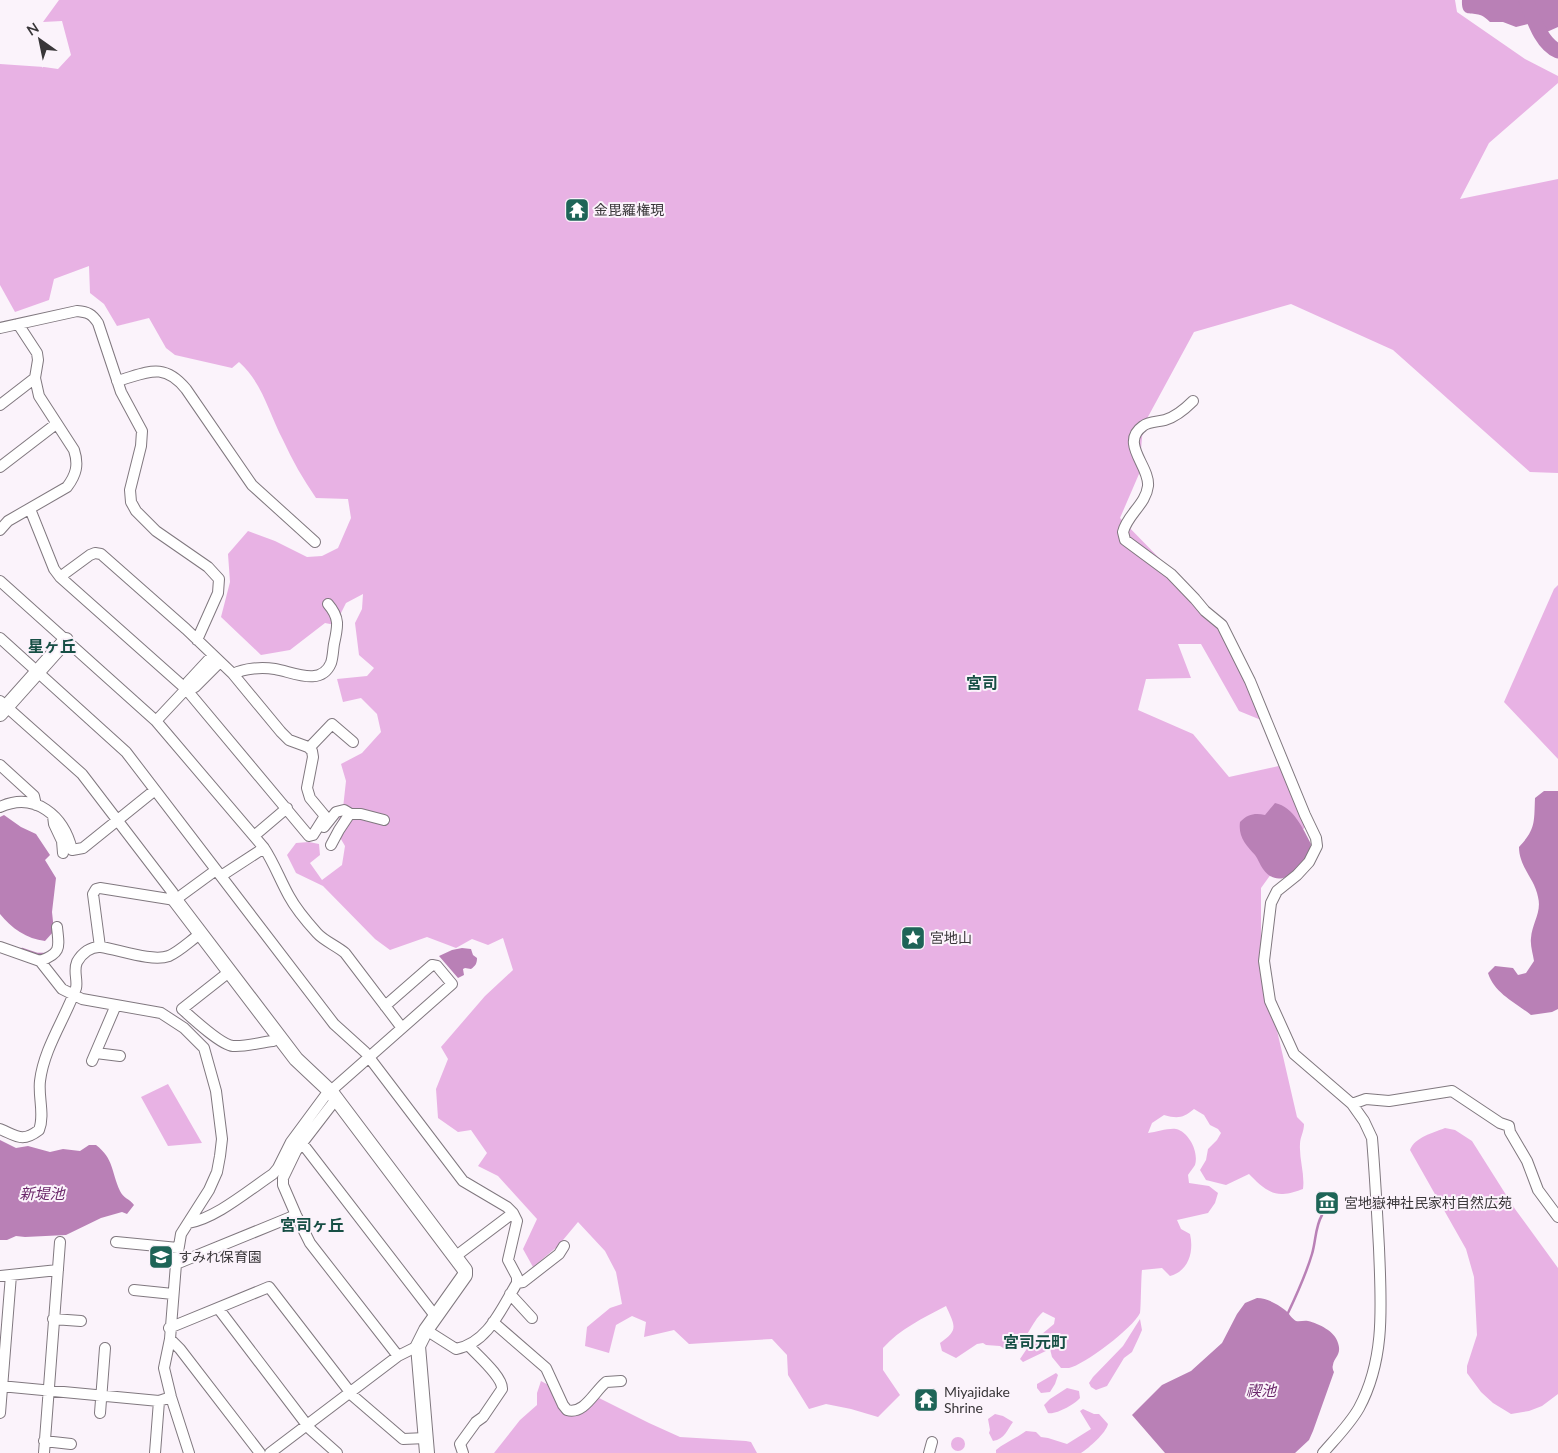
<svg xmlns="http://www.w3.org/2000/svg" width="1558" height="1453" font-family="Lato,'Noto Sans JP',sans-serif">
<style>
.green{fill:#e8b2e4}
.water{fill:#b980b6}
.lines{fill:none;stroke-linecap:round;stroke-linejoin:round}
.stream{stroke:#b980b6;stroke-width:2.5}
.river{stroke:#b980b6;stroke-width:15}
.street-casing{stroke:#80787f;stroke-width:12}
.secondary-casing{stroke:#80787f;stroke-width:16}
.street{stroke:#fff;stroke-width:10}
.secondary{stroke:#fff;stroke-width:14}
.labels{text-anchor:middle;stroke-width:4;stroke-linejoin:round;paint-order:stroke}
.poi-label{font-size:14px;fill:#393639;stroke:#fbf3fb;text-anchor:start}
.water-label{font-size:15px;font-style:italic;fill:#6b276a;stroke:#fbf3fb}
.quarter-label{font-size:16px;font-weight:bold;fill:#174f45;stroke:#fbf3fb}
</style>
<rect width="100%" height="100%" fill="#fbf3fb"/>
<path class="green" d="M59 0H1455L1457 12 1525 59 1558 76V83L1489 143 1460 199 1558 179V473L1530 472 1393 350 1291 304 1194 332 1143 426 1139 474 1120 518 1161 560 1236 649 1266 722 1239 711 1201 644H1178L1191 678 1146 679 1138 710 1193 734 1229 777 1283 765 1307 824 1261 888V961L1297 1117 1304 1124C1304 1132 1300 1137 1300 1144 1299 1159 1305 1174 1303 1189 1297 1191 1289 1194 1283 1194 1269 1195 1258 1183 1249 1174L1226 1185 1206 1180 1200 1170 1206 1160 1208 1149 1217 1140 1221 1133 1218 1129 1210 1125 1204 1115 1194 1109C1183 1118 1178 1119 1164 1115L1152 1123 1148 1133C1157 1132 1168 1128 1176 1129 1189 1132 1199 1152 1195 1165 1193 1168 1190 1172 1188 1175L1189 1183 1209 1186 1218 1193 1215 1203 1208 1213 1177 1220 1181 1229 1190 1234C1194 1251 1189 1271 1170 1276L1162 1268 1142 1270C1141 1277 1141 1310 1140 1313 1133 1328 1084 1365 1069 1368 1066 1368 1063 1368 1061 1368L1052 1357 1050 1349 1023 1362 1020 1359 1030 1344 1054 1324 1055 1318 1043 1312C1028 1325 1029 1345 1005 1349L1000 1346 986 1345 983 1343 977 1344 956 1358 942 1351 940 1343C959 1330 955 1326 946 1306 923 1318 900 1329 883 1348V1370L900 1395 878 1417 851 1409 826 1404 809 1409 788 1375 787 1355 772 1339 689 1344 674 1330 644 1337 646 1322 632 1316 616 1325 609 1353 585 1346 587 1327 610 1308 622 1304 616 1272 605 1251 578 1222 558 1246 533 1267 523 1249 537 1219 498 1176 478 1166 487 1153 471 1130 458 1132 438 1118 436 1089 448 1059 441 1047 485 996 513 970 503 938 488 945 472 939 456 948 427 937 390 950 375 939 323 886 296 873 287 855 296 843 309 842 319 844 320 855 310 863 322 880 342 865 345 846 335 829 343 808 346 781 341 764 362 753 381 732 377 714 361 698 343 702 337 679 367 676 374 668 359 655 355 623 362 609 363 594 346 603 335 625 325 623 290 650 261 655 221 617 230 582 228 554 248 531 275 541 307 557 322 556 338 548 351 518 348 499 316 498C303 479 292 460 283 440 269 413 262 382 239 362L232 368 175 355 166 348 149 318 117 326 104 304 90 293 89 266 54 279 49 300 15 312 0 285V64L44 67 58 69 71 55 62 21 43 22Z
M1558 585V759L1504 702 1554 589Z
M168 1084 202 1143 168 1146 141 1097Z
M1445 1128 1455 1130 1472 1141 1515 1209 1558 1268V1394L1542 1406 1529 1411 1511 1414 1493 1403 1481 1392 1467 1373V1366L1477 1335 1474 1277 1466 1249 1410 1150C1415 1137 1433 1133 1445 1128Z
M1140 1319 1142 1330 1139 1337 1132 1352 1124 1358 1107 1386 1096 1390 1091 1387 1089 1383 1093 1377 1123 1346Z
M1056 1373 1058 1375 1055 1384 1050 1392 1041 1393 1037 1388V1384Z
M541 1381 554 1388 573 1416 599 1398 649 1423 680 1437 746 1441 751 1442 757 1453H494L520 1420 537 1405V1393Z
M1067 1388 1079 1391 1080 1398C1075 1404 1056 1415 1048 1413L1044 1405 1050 1399Z
M1083 1409 1094 1414H1099L1108 1424C1106 1433 1089 1448 1081 1453H996V1450C1004 1443 1017 1438 1026 1431L1036 1432 1041 1437 1048 1438 1067 1444 1091 1429 1080 1411Z
M995 1414 1003 1416 1013 1422C1007 1430 1005 1439 993 1441L989 1433 990 1430 988 1419Z
M951 1444a7 7 0 1 1 14 0a7 7 0 1 1-14 0Z"/>
<path class="water" d="M1462 0H1558V27L1540 35 1528 24 1516 27 1503 22H1490C1488 20 1484 16 1480 15 1471 12 1461 18 1462 0Z
M1544 791H1558V1009L1552 1012 1531 1015C1516 1003 1494 993 1488 973L1495 966 1513 968 1518 975 1526 973 1534 961C1533 954 1530 945 1531 938 1532 923 1542 912 1538 897 1535 879 1519 867 1519 847 1536 829 1534 822 1535 798Z
M1275 803C1294 807 1303 829 1311 844 1310 854 1305 860 1298 867 1288 880 1274 884 1263 869 1260 865 1258 859 1255 855 1246 845 1238 837 1240 822 1248 814 1255 813 1265 815Z
M4 815 21 827 36 834 50 855 45 860 56 878 52 912 54 931 45 941C27 939 11 928 0 914V817Z
M462 948 471 949 473 955 477 958C477 964 475 966 471 969L465 968 463 969 464 975 458 978 439 956 452 950Z
M0 1140 16 1148 28 1146 50 1152 63 1149 80 1151 89 1145H96C114 1159 111 1171 120 1191 123 1198 130 1199 134 1205L127 1214 122 1212 101 1218 66 1235 25 1237 16 1236 7 1240H0Z
M1257 1298C1267 1298 1277 1304 1285 1310 1289 1313 1292 1319 1296 1321 1300 1322 1304 1320 1308 1321 1319 1324 1335 1331 1338 1343 1342 1355 1334 1357 1333 1365 1332 1367 1333 1370 1334 1372L1313 1431 1309 1440 1295 1453H1165L1132 1415 1162 1385 1191 1371 1222 1343 1237 1314 1245 1303Z"/>
<g class="lines">
<path class="stream" d="M22 949 37 954H46
M1288 1313C1297 1294 1306 1274 1312 1254 1316 1241 1315 1227 1322 1215L1320 1210"/>
<path class="river" d="M1526 0C1533 16 1540 43 1558 51"/>
<defs>
<path id="street" d="M0 328 77 311C88 312 92 314 98 323L121 392 142 431 141 446 130 490 131 502 136 511 156 531 208 567 219 579 218 593 197 640
M117 381C147 373 163 361 186 389L252 485 315 542
M1193 401C1185 409 1175 417 1165 420 1158 422 1149 421 1143 426 1119 443 1150 466 1148 486 1146 504 1127 515 1123 532L1125 540 1171 574 1195 599 1205 611 1222 625 1250 681 1305 815 1316 838 1317 846 1309 862 1297 875 1277 891 1271 903 1264 961 1270 1001 1294 1054 1352 1104 1364 1121 1372 1138C1375 1174 1377 1211 1379 1248 1381 1303 1386 1358 1359 1408 1350 1424 1335 1439 1323 1453
M0 405 35 378
M0 467 56 424
M30 509 54 569 60 577 186 689 309 836 313 835 325 816 310 798 307 788 313 757 312 751 308 747 289 740 281 732 233 674 186 629 101 554 95 553 90 555 60 577
M0 530 8 521 67 487C76 475 79 465 74 450L39 396 35 378 38 360 37 353 18 324
M0 581 156 721 264 848C274 863 280 880 289 896 296 909 307 922 317 933 324 941 337 946 345 953L402 1028
M0 638 126 752 334 1024 365 1052 463 1181 507 1207 513 1213 517 1221 508 1260 517 1277V1283C501 1309 488 1343 456 1349L426 1330
M233 674C245 668 262 667 275 669 293 672 321 687 331 663 333 657 333 650 334 644 338 626 340 618 328 604
M186 689 195 687 220 662
M0 701 82 774 173 893 175 900
M156 721 186 689 188 682 213 655
M309 748 332 724 353 742
M0 765 34 796 36 805
M0 807C35 791 64 816 72 850L83 848 155 790
M350 814H361L384 820
M53 816 54 824 62 841 63 853
M324 827 336 812 344 810 349 813V815L339 830 331 845
M254 836 287 808
M221 876 264 848
M0 947 40 961 62 989 82 999 161 1013 184 1028 204 1048 216 1091 222 1139 220 1156 217 1172 209 1190 181 1234 176 1264 170 1339 164 1368 171 1397 189 1453
M100 947 93 894 96 889 100 888 175 900 216 870
M40 961C62 953 59 947 57 927
M229 972 182 1009C192 1018 221 1045 233 1046 246 1047 261 1042 273 1041L279 1037
M96 1053 120 1056
M92 1061 116 1005
M336 1099 296 1151 283 1178V1185L296 1215 310 1243 398 1356
M1352 1104 1366 1099 1389 1101 1452 1091 1500 1123 1509 1126 1510 1132 1527 1161 1538 1190 1558 1217
M0 1129C17 1136 22 1143 39 1130 45 1115 38 1097 40 1081 44 1048 65 1019 76 988 78 980 73 971 77 962 82 953 91 946 101 947 120 950 152 962 169 956 180 951 190 941 200 934
M302 1143 436 1317
M188 1223C215 1219 249 1190 273 1174L278 1168 291 1142 325 1096 452 984 437 966 432 965 385 1006
M116 1242 178 1248
M456 1256 513 1213
M176 1264 296 1215
M0 1276 58 1270
M517 1283 523 1282 559 1254 564 1246
M134 1290 173 1294
M510 1294 532 1318
M218 1308 310 1429 337 1453
M53 1319 81 1321
M493 1322 546 1368 563 1405 567 1410C584 1415 594 1392 606 1382L621 1381
M169 1328 269 1287 353 1396 403 1439 426 1438
M170 1339 180 1349 260 1453
M0 1386 159 1401 171 1397
M0 1413 11 1275
M100 1413 105 1348
M44 1441 71 1444
M44 1453 60 1242
M155 1453 159 1401
M270 1453 398 1356 418 1346
M463 1453 460 1444 476 1422 483 1417 502 1389C503 1377 477 1355 469 1346
M929 1453 932 1442"/>
<path id="secondary" d="M0 714 66 640
M175 900 296 1059 331 1092 465 1270V1275L426 1330 418 1346 427 1453"/>
</defs>
<use href="#street" class="street-casing"/>
<use href="#secondary" class="secondary-casing"/>
<use href="#street" class="street"/>
<use href="#secondary" class="secondary"/>
</g>
<defs>
<symbol id="temple-square" viewBox="-11 -11 22 22"><rect x="-9" y="-9" width="18" height="18" rx="4" fill="#1e6457" stroke="#fbf3fb"/><path d="M0-6L5-2H3V0L6.5 2.5H4V6H1.5V3h-3V6H-4V2.5H-6.5L-3 0V-2H-5Z" fill="#fff"/></symbol>
<symbol id="sight-square" viewBox="-11 -11 22 22"><rect x="-9" y="-9" width="18" height="18" rx="4" fill="#1e6457" stroke="#fbf3fb"/><path d="M0-6L1.8-2.2L6-1.7L2.9 1.2L3.7 5.4L0 3.3L-3.7 5.4L-2.9 1.2L-6-1.7L-1.8-2.2Z" fill="#fff"/></symbol>
<symbol id="museum-square" viewBox="-11 -11 22 22"><rect x="-9" y="-9" width="18" height="18" rx="4" fill="#1e6457" stroke="#fbf3fb"/><path d="M0-6L6-3V-2H-6V-3ZM-5-1h2V3h-2ZM-1-1h2V3h-2ZM3-1h2V3H3ZM-6 4H6V6H-6Z" fill="#fff"/></symbol>
<symbol id="school-square" viewBox="-11 -11 22 22"><rect x="-9" y="-9" width="18" height="18" rx="4" fill="#1e6457" stroke="#fbf3fb"/><path d="M0-5L7-2L0 1L-7-2ZM-4 1L0 2.5L4 1V4Q0 6-4 4Z" fill="#fff"/></symbol>
</defs>
<g fill-rule="evenodd">
<use href="#temple-square" x="563" y="196" width="28" height="28"/>
<use href="#sight-square" x="899" y="924" width="28" height="28"/>
<use href="#museum-square" x="1313" y="1189" width="28" height="28"/>
<use href="#school-square" x="147" y="1243" width="28" height="28"/>
<use href="#temple-square" x="912" y="1386" width="28" height="28"/>
</g>
<g class="labels">
<g class="poi-label">
<text x="594" y="215">金毘羅権現</text>
<text x="930" y="943">宮地山</text>
<text x="1344" y="1208">宮地嶽神社民家村自然広苑</text>
<text x="178" y="1262">すみれ保育園</text>
<text x="944" y="1397">Miyajidake<tspan x="944" dy="16">Shrine</tspan></text>
</g>
<g class="water-label">
<text x="42" y="1199">新堤池</text>
<text x="1261" y="1396">禊池</text>
</g>
<g class="quarter-label">
<text x="52" y="652">星ヶ丘</text>
<text x="982" y="689">宮司</text>
<text x="312" y="1231">宮司ヶ丘</text>
<text x="1035" y="1348">宮司元町</text>
</g>
</g>
<g transform="translate(40 40) rotate(327)" stroke="#fbf3fb" stroke-width="4" paint-order="stroke">
<path d="M0-4L9 19L0 12L-9 19Z" fill="#393639"/>
<text y="-8" font-size="14" font-weight="bold" text-anchor="middle" fill="#393639">N</text>
</g>
</svg>
